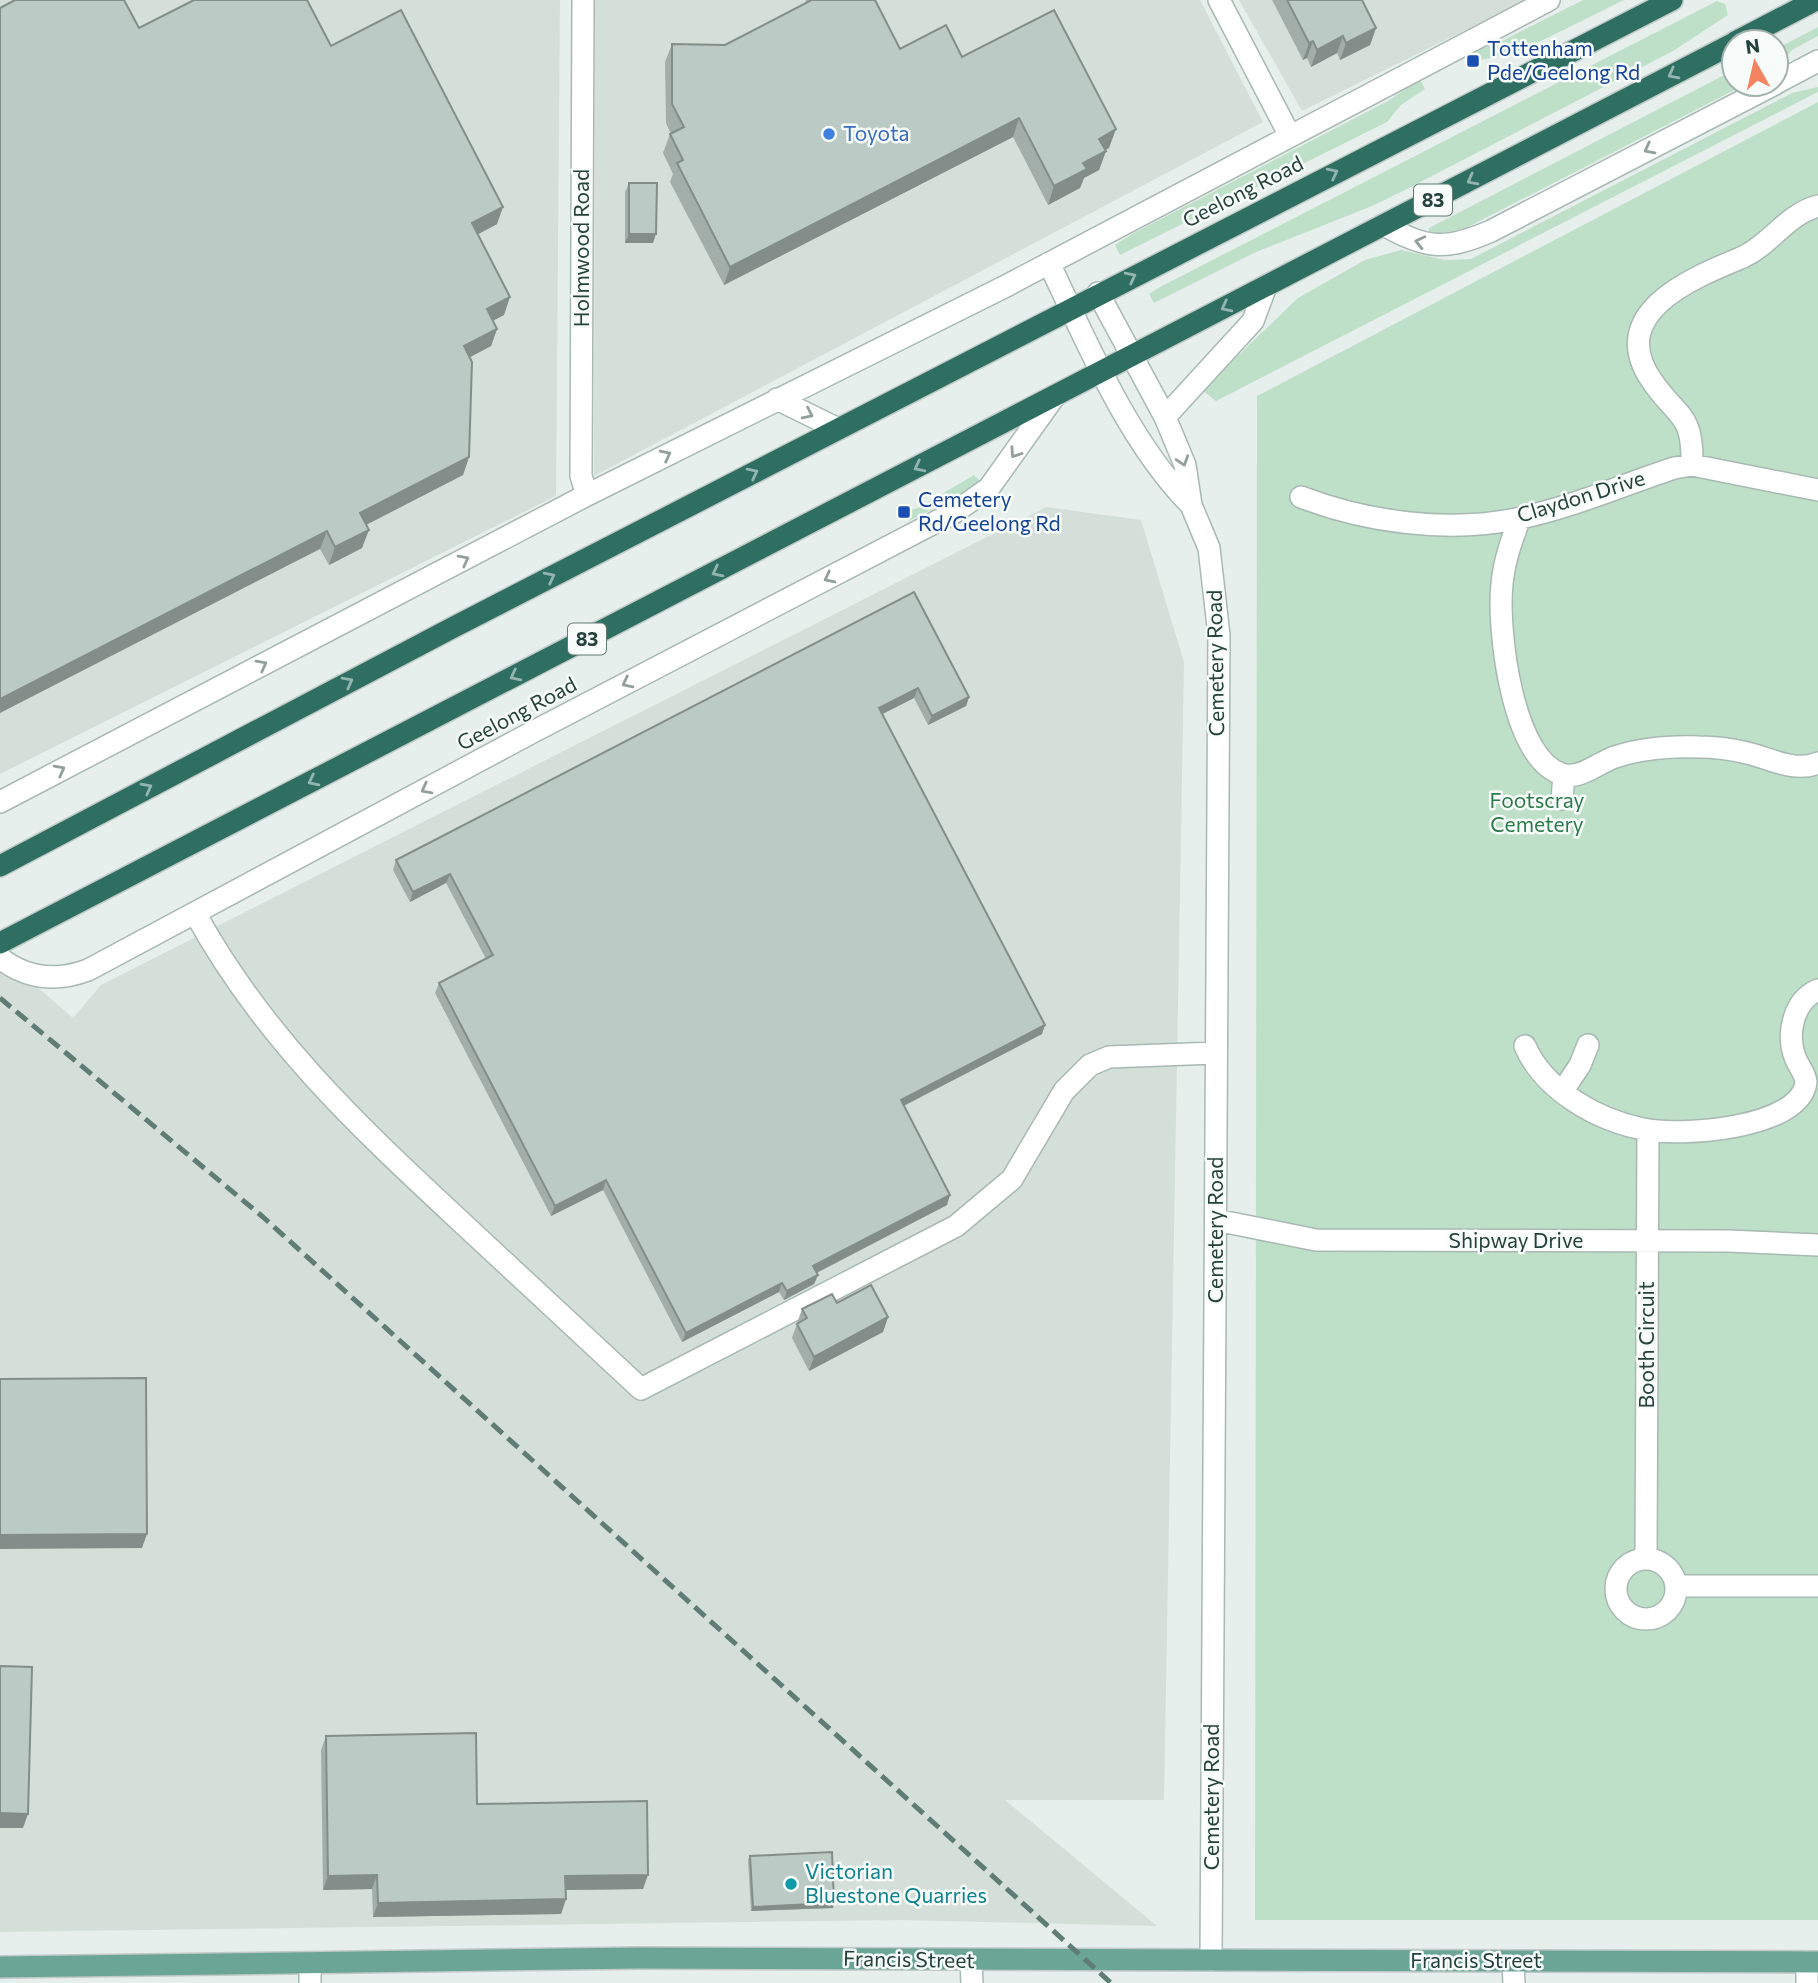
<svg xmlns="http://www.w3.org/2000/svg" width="1818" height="1983" font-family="Commissioner,sans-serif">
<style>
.built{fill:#d4dfda}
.green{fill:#bfe0c8}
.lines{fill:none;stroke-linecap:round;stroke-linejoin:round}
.minor-casing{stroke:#a8b8b2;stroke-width:24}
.major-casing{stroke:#c2cac8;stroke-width:24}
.highway-casing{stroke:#c2cac8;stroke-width:24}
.minor{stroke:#fff;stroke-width:21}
.major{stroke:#6aa596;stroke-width:21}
.highway{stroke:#2f6f62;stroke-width:21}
.rail{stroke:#5f7d75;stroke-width:5;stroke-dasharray:14 7;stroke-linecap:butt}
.wall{fill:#a1aea9}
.shaded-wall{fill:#838d89}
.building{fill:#bbcac4;stroke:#838d89;stroke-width:2}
.oneway{stroke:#93b5ae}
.oneway2{stroke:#92a09c}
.transit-dot{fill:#1a4fb4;stroke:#f7fbf9;stroke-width:2.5}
.shop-dot{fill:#3f7fe0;stroke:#f7fbf9;stroke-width:2.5}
.culture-dot{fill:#0f9aa8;stroke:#f7fbf9;stroke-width:2.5}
.labels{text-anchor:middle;stroke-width:5;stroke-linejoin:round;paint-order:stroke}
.shield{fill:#f7fbf9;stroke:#637a73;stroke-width:2}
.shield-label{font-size:19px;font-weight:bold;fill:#24423a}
.transit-label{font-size:21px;fill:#164399;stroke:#f7fbf9;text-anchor:start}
.shop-label{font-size:21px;fill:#366cbe;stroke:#f7fbf9;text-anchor:start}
.street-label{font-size:21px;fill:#24423a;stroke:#f7fbf9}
.park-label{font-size:21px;fill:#2d7a4b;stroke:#f7fbf9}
.culture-label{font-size:21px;fill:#0d838f;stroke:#f7fbf9;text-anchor:start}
</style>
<rect width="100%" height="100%" fill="#e6efeb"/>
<path class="built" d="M0 0H560L556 496 0 774Z
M595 0H1200L1263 122 594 476Z
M1239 0H1526L1302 111Z
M1046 507 1141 520 1184 662 1164 1800H1005L1157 1926 901 1920 0 1932V955L73 1018 101 985Z"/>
<path class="green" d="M1583 0H1624L1521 51 1476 61 1471 52 1500 42Z
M1717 1 1725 4 1728 15 1673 51 1407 189 1372 206 1256 252 1154 303 1149 294 1160 287Z
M1818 27V36L1792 50 1776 69V49Z
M1734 70V84H1746L1464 229 1428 235 1429 228Z
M1420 79 1425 89 1401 105 1387 122 1120 255 1115 245 1132 234 1388 101Z
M1818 87V92L1810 96 1216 401 1202 390 1298 298 1365 260 1401 250 1445 260 1471 259 1792 93Z
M1818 102V1920H1255L1257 396Z
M974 475 980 481 966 492 909 521 905 511 918 508Z"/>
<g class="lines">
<defs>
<path id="minor" d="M583 0 581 476 587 495
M1219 0 1290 136
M1776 83 1818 61
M1384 225C1427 250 1447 250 1491 231L1775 84
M1049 263C1086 341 1129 443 1191 505
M1098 293 1165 417 1185 465 1191 505 1209 548 1219 635 1211 1960
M777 399 838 429
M1165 417 1253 321 1266 286
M1692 465C1693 412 1678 419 1652 381 1604 312 1695 277 1743 257 1771 244 1787 214 1818 206
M1301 497C1366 522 1447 533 1516 519 1570 508 1623 485 1674 468L1692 465 1818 490
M1520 518C1512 539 1504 561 1502 584 1497 627 1512 766 1566 775 1582 778 1600 762 1615 757 1642 748 1671 746 1699 747 1715 747 1731 749 1747 753 1770 758 1794 773 1818 763
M1562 799 1564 775
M0 802 587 495 1006 286 1549 0
M195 913C263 1037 356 1124 458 1219 519 1276 580 1333 641 1389L956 1226 1012 1179 1064 1091 1090 1065 1109 1057 1215 1053
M0 958C27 979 56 982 88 970L529 734 955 512 989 488 1054 397
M1525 1046C1544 1090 1597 1120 1643 1129 1679 1137 1801 1129 1806 1082 1805 1072 1798 1066 1795 1057 1786 1033 1794 1000 1818 990
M1562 1092 1580 1065 1588 1045
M1216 1220 1316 1240 1728 1241 1818 1245
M1646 1559 1648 1130
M1616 1589a30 30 0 1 1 60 0a30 30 0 1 1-60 0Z
M1676 1586H1818
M971 1961 972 1983
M1513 1962 1514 1983
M310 1983V1964
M1807 1983V1962"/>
<path id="major" d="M0 1967 638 1958 1818 1962"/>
<path id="highway" d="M1735 42 1816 0
M0 866 452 628 1672 0
M0 943 1734 43"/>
</defs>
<use href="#minor" class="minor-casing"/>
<use href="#major" class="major-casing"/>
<use href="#highway" class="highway-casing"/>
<use href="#minor" class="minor"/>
<use href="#major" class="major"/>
<use href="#highway" class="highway"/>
<path class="rail" d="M0 998 263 1217 1111 1983"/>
</g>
<path class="wall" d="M806 0H875L900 49 962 57 1109 148 1105 150 1106 151 1099 170 1084 178 1080 188 1048 205 1013 137 724 285 670 182 673 174 663 153 670 134H671L666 123 665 62 672 44 725 45 805 4Z
M1272 0H1362L1376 28 1370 45 1340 60 1337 53 1311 67 1307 58 1303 60Z
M139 28 331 46 497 224 477 235 504 315 493 320 497 329 491 346 470 357 469 457 463 475 366 525 362 548 329 565 320 549Z
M629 183 653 243H625V192Z
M914 592 969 697 966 706 928 725 914 698 883 714 1042 1034 904 1106 947 1205 817 1273 818 1275 814 1284 784 1300 779 1292 682 1342 603 1190 551 1216 435 993 439 983 486 959 446 883 410 902 393 870 396 860Z
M837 1303 888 1317 883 1332 809 1371 792 1338 802 1309Z
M326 1736 477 1804 643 1889 566 1890V1899L561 1914 373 1917 372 1889 323 1890 321 1750Z
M750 1856 834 1903 833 1908 751 1911 748 1860Z"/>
<path class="shaded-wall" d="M1376 28 1370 45 1340 60 1346 43Z
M1343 36 1337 53 1311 67 1317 50Z
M1313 41 1307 58 1303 60 1309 43Z
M1019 118 1013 137 724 285 730 267Z
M1116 129 1109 148 1092 157 1099 139Z
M1106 151 1099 170 1084 178 1080 188 1048 205 1054 186 1083 163Z
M503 207 497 224 465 241 472 223Z
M629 234H656L653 243H625Z
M510 297 504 315 481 327 487 309Z
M497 329 491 346 457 364 464 346Z
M469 457 463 475 354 531 360 513Z
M369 530 362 548 329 565 335 547Z
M327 531 320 549 0 713V699Z
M918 688 914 698 876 717 879 708Z
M969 697 966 706 928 725 932 716Z
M450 874 446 883 410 902 413 892Z
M1045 1025 1042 1034 897 1109 901 1100Z
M606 1180 603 1190 551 1216 555 1206Z
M950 1195 947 1205 810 1276 813 1266Z
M818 1275 814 1284 784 1300 787 1291Z
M782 1283 779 1292 682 1342 686 1333Z
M888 1317 883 1332 809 1371 814 1357Z
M147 1534 142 1548 0 1549V1535Z
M0 1813 28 1814 23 1828H0Z
M377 1875 372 1889 323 1890 328 1876Z
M648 1875 643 1889 560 1890 565 1876Z
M566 1899 561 1914 373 1917 378 1903Z
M834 1903 833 1908 751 1911 753 1907Z"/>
<path class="building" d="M15 0H124L139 28 194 0H307L331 46 401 10 503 207 472 223 510 297 487 309 497 329 464 346 472 362 469 457 360 513 369 530 335 547 327 531 0 699V8Z
M810 0H875L900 49 946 25 962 57 1054 10 1116 129 1099 139 1106 151 1083 163 1087 169 1054 186 1019 118 730 267 677 163 683 160 670 134 684 127 672 104V44L725 45 810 1Z
M1287 0H1362L1376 28 1346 43 1343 36 1317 50 1313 41 1309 43Z
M629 183H657L656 234H629Z
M914 592 969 697 932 716 918 688 879 708 1045 1025 901 1100 950 1195 813 1266 818 1275 787 1291 782 1283 686 1333 606 1180 555 1206 439 983 493 955 450 874 413 892 396 860Z
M871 1285 888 1317 814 1357 797 1324 807 1318 802 1309 832 1294 837 1303Z
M146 1378 147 1534 0 1535V1379Z
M0 1666 32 1667 28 1814 0 1813Z
M476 1733 477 1804 647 1801 648 1875 565 1876 566 1899 378 1903 377 1875 328 1876 326 1736Z
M832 1852 834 1903 753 1907 750 1856Z"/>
<defs><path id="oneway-chevron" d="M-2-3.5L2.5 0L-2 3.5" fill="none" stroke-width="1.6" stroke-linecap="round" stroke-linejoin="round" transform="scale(1.75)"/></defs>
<g class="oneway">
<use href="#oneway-chevron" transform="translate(1673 74) rotate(152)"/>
<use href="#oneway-chevron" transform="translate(1333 173) rotate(-27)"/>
<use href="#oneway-chevron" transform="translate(1472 180) rotate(152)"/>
<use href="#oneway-chevron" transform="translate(1131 277) rotate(-27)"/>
<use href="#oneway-chevron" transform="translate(1226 307) rotate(153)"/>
<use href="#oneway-chevron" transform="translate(919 467) rotate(153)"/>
<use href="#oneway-chevron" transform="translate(753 473) rotate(-27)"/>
<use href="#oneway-chevron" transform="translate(717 572) rotate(153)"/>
<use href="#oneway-chevron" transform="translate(550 577) rotate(-27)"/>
<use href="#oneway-chevron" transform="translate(515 676) rotate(153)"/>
<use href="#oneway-chevron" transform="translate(348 682) rotate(-28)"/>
<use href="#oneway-chevron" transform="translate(313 781) rotate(153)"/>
<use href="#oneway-chevron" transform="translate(147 788) rotate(-28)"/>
</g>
<g class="oneway2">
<use href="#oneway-chevron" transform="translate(1649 149) rotate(152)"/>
<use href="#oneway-chevron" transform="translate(1420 242) rotate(-167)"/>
<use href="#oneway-chevron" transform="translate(808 414) rotate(26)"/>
<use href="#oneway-chevron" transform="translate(1015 453) rotate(124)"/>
<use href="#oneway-chevron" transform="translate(666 455) rotate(-27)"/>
<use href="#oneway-chevron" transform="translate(1183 461) rotate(72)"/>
<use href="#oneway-chevron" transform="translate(464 560) rotate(-28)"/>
<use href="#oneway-chevron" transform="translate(829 578) rotate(153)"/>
<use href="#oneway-chevron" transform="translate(262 665) rotate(-28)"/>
<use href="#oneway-chevron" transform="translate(627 683) rotate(153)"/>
<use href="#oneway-chevron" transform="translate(60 770) rotate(-28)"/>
<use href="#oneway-chevron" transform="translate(426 789) rotate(152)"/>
</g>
<g class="transit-dot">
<rect x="1466" y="54" width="14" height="14" rx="3.5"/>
<rect x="897" y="505" width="14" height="14" rx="3.5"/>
</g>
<circle class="shop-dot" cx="829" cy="134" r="7"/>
<circle class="culture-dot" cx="791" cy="1884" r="7"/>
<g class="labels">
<g class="shield">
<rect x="1414" y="184.5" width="38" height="31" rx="5"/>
<rect x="568" y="623.5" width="38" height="31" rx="5"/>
</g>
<g class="shield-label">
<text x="1433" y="207">83</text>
<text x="587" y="646">83</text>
</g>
<g class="transit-label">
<text x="1487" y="56">Tottenham<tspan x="1487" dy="24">Pde/Geelong Rd</tspan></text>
<text x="918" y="507">Cemetery<tspan x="918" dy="24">Rd/Geelong Rd</tspan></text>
</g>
<g class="shop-label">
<text x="843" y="141">Toyota</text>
</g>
<g class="street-label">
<text transform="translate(1243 192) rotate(-27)" y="7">Geelong Road</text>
<text transform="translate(582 248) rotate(-90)" y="7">Holmwood Road</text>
<text transform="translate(1581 497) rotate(-17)" y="7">Claydon Drive</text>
<text transform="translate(1216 663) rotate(-91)" y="7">Cemetery Road</text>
<text transform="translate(517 714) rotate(-28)" y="7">Geelong Road</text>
<text transform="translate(1216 1230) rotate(-90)" y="7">Cemetery Road</text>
<text x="1516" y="1248">Shipway Drive</text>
<text transform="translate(1647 1345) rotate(-90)" y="7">Booth Circuit</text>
<text transform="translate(1212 1797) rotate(-90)" y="7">Cemetery Road</text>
<text transform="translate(909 1960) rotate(1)" y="7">Francis Street</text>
<text x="1476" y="1968">Francis Street</text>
</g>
<g class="park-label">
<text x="1537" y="808">Footscray<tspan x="1537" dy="24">Cemetery</tspan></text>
</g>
<g class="culture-label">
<text x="805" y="1879">Victorian<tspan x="805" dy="24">Bluestone Quarries</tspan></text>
</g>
</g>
<g transform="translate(1755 63) rotate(352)"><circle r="33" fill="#f7fbf9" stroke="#a3b1ad" stroke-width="2"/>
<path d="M0-5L12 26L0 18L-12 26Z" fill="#f4845f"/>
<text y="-10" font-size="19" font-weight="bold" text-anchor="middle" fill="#24423a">N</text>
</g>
</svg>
